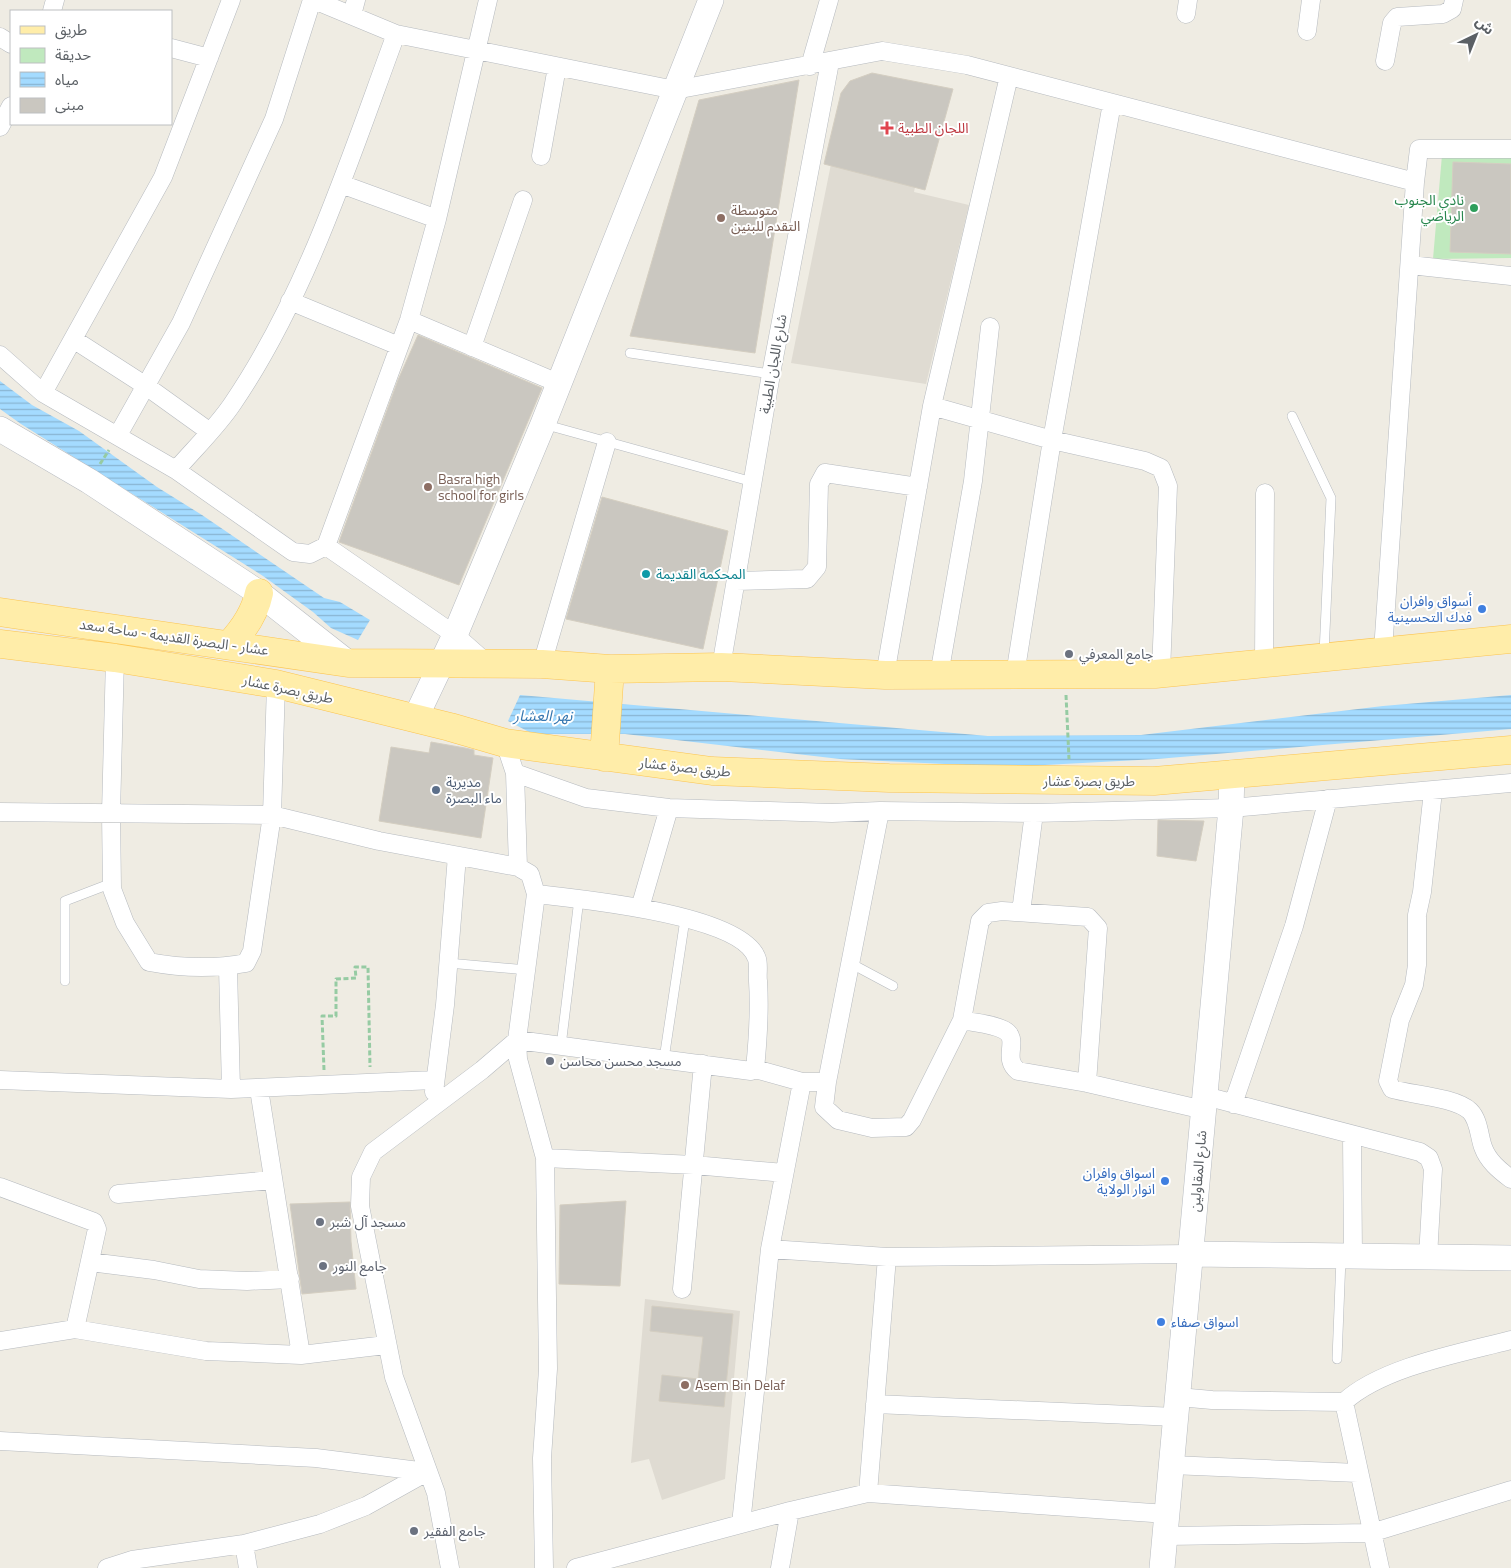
<svg xmlns="http://www.w3.org/2000/svg" width="1511" height="1568" font-family="'Titillium Web','Noto Sans Arabic',sans-serif">
<style>
.education{fill:#dfdbd2}
.park{fill:#c0e9be}
.water{fill:url(#water-rules)}
.building{fill:#cac7c0;stroke:#d4cec1}
.lines{fill:none;stroke-linecap:round;stroke-linejoin:round}
.lane-casing{stroke:#b6babf;stroke-width:10}
.street-casing{stroke:#b6babf;stroke-width:19}
.secondary-casing{stroke:#b7bbc1;stroke-width:26}
.primary-casing{stroke:#fcc450;stroke-width:29}
.path{stroke:#96cba3;stroke-width:3;stroke-dasharray:5 2.5;stroke-linecap:butt}
.lane{stroke:#fff;stroke-width:9}
.street{stroke:#fff;stroke-width:18}
.secondary{stroke:#fff;stroke-width:25}
.primary{stroke:#ffeda9;stroke-width:28}
.health-dot{fill:#e0444e;stroke:#fff;stroke-width:2}
.leisure-dot{fill:#2e9e5b;stroke:#fff;stroke-width:2}
.education-dot{fill:#8d6e63;stroke:#fff;stroke-width:2}
.culture-dot{fill:#0f9aa8;stroke:#fff;stroke-width:2}
.shop-dot{fill:#3f7fe0;stroke:#fff;stroke-width:2}
.worship-dot{fill:#6b7280;stroke:#fff;stroke-width:2}
.service-dot{fill:#5c6f8a;stroke:#fff;stroke-width:2}
.labels{text-anchor:middle;stroke-width:4;stroke-linejoin:round;paint-order:stroke}
.health-label{font-size:14px;fill:#be3a42;stroke:#fff;text-anchor:start}
.leisure-label{font-size:14px;fill:#27864d;stroke:#fff;text-anchor:end}
.education-label{font-size:14px;fill:#785e54;stroke:#fff;text-anchor:start}
.street-label{font-size:14px;fill:#5b6065;stroke:#fff}
.culture-label{font-size:14px;fill:#0d838f;stroke:#fff;text-anchor:start}
.shop-label{font-size:14px;fill:#366cbe;stroke:#fff;text-anchor:end}
.worship-label{font-size:14px;fill:#5b616d;stroke:#fff;text-anchor:start}
.service-label{font-size:14px;fill:#4e5e75;stroke:#fff;text-anchor:start}
.water-label{font-size:15px;font-style:italic;fill:#3677b0;stroke:#fff}
</style>
<defs>
<pattern id="water-rules" width="6" height="5" patternUnits="userSpaceOnUse" patternTransform="scale(1.25)"><rect width="6" height="5" fill="#a4dbff"/><path d="M0 2.5h6" fill="none" stroke="#89b5d2"/></pattern>
</defs>
<rect width="100%" height="100%" fill="#efece3"/>
<path class="education" d="M831 164 916 182 914 192 969 205 926 384 791 363Z
M645 1299 740 1311 725 1479 662 1500 649 1459 631 1463Z"/>
<path class="park" d="M1442 155 1511 158V258L1433 259Z"/>
<path class="water" d="M0 381 32 405 79 431 157 487 202 515 324 598 340 602 370 620 358 640 331 628 313 612 263 576 21 424 0 409Z
M520 695 988 736 1141 735 1383 706 1511 695V729L1157 759 1008 767 840 759 625 734H533L508 721Z"/>
<path class="building" d="M872 73 953 89 925 190 824 164 841 93 850 81Z
M799 80 755 353 630 336 699 100Z
M1453 162 1511 164V254L1450 252Z
M418 335 542 388 459 585 339 542 398 380Z
M602 497 728 531 703 649 566 619Z
M431 742 465 748 474 750V755L493 758 481 838 379 821 391 747 429 753Z
M1158 820 1204 821 1196 861 1157 856Z
M626 1201 620 1286 559 1284 560 1205Z
M350 1202 351 1241 356 1289 302 1294 290 1204Z
M652 1306 733 1314 724 1407 659 1401 662 1375 698 1379 703 1337 650 1331Z"/>
<g class="lines">
<defs>
<path id="lane" d="M630 353 771 374
M1292 416 1331 498 1324 654
M543 424 753 482
M448 963 527 970
M850 963 893 986
M65 981V901L112 883
M561 1046 579 899
M664 1059 685 919
M1337 1359 1341 1258"/>
<path id="street" d="M314 0 396 34 675 90 882 51 967 65 1415 182
M52 11 55 0
M1186 14 1188 0
M352 15 356 0
M1307 31 1311 0
M0 37 11 44
M171 48 209 58
M1385 61 1392 23 1397 17 1443 14 1452 9 1454 0
M810 66 829 0
M0 127 11 106
M541 156 557 67
M341 184 437 219
M1410 265 1511 276
M290 301 399 346
M409 320 558 383
M73 339 146 386 210 432
M472 347 523 200
M0 355 43 393 176 470 293 552 310 554 326 546 409 320 437 219 488 0
M43 393 163 177 231 0
M932 406 1052 440 1145 461 1161 468 1168 486 1161 673
M118 435 181 323 274 119 312 0
M176 470C195 448 217 427 233 403 307 294 350 158 396 34
M326 546 455 635 489 665
M736 581 807 579 817 567 819 484 825 473 918 487
M1383 651 1415 182 1419 149H1511
M115 658 111 813 112 889 125 923 149 962C181 968 214 969 246 963L252 951 272 815 276 684
M542 664 607 442
M1264 665 1265 493
M721 667 771 374 830 62
M885 675 932 406 1009 76
M939 675 973 481 990 327
M1015 675 1052 440 1112 103
M505 743 515 773 518 867
M515 773 586 798 669 808 832 813 880 811 1034 813 1231 808 1511 783
M1433 791 1422 892 1417 915V965L1414 985 1400 1020 1388 1081 1392 1089C1412 1095 1455 1097 1470 1111 1479 1120 1479 1136 1483 1147 1488 1161 1499 1170 1511 1179
M0 812 272 815 379 841 518 867 530 874 536 894 517 1040 518 1059 545 1158 548 1369 542 1458 544 1568
M536 894C578 899 743 914 757 959 759 965 757 975 758 981 760 1011 758 1039 755 1069
M640 908 669 808
M1021 912 1034 813
M228 967 231 1089
M962 1020C975 1023 993 1024 1004 1030 1021 1039 1001 1058 1018 1071L1087 1083 1204 1110
M0 1080 231 1089 434 1080
M827 1082 824 1107 838 1120 872 1128 906 1127 912 1120 962 1020 980 921 988 913 1002 911 1088 917 1098 928 1087 1083
M259 1089 301 1355
M434 1092 445 1005 457 856
M1205 1096 1420 1152 1429 1158 1433 1169 1428 1257
M1233 1104 1294 926 1328 799
M1352 1135 1353 1256
M545 1158 694 1165 784 1173
M0 1187 94 1222 97 1229 75 1329
M118 1194 272 1180
M770 1249 887 1257 1191 1254
M90 1262 154 1270 199 1279 247 1281 290 1279
M682 1289 703 1064
M0 1341 75 1329 206 1351 301 1355 386 1345
M1178 1397 1212 1400 1344 1402 1380 1568
M1344 1402C1382 1367 1461 1353 1511 1340
M875 1404 1176 1417
M0 1441 316 1458 427 1472
M1171 1465 1358 1473
M868 1493 887 1257
M741 1524 770 1249 802 1082
M1165 1536 1371 1533 1511 1490
M244 1544 248 1568
M107 1568 132 1560 244 1544 320 1524 366 1506 427 1472
M450 1568 436 1493 394 1377 360 1206 361 1177 373 1152 482 1070 517 1040 751 1071 755 1069 802 1082H827L880 811
M576 1568 790 1511 868 1493 1167 1514
M780 1568 790 1511"/>
<path id="secondary" d="M0 429 89 481 259 593 348 663
M415 719 455 635 543 424 711 0
M1191 1254 1511 1258
M1162 1568 1231 808 1232 773"/>
<path id="primary" d="M0 612 348 663 542 664 610 669 721 667 885 675 1155 674 1511 639
M0 644 115 658 276 684 450 727 505 743 712 771 889 778 1154 781 1511 750
M230 644C244 629 255 613 259 593
M604 757 610 669"/>
</defs>
<use href="#lane" class="lane-casing"/>
<use href="#street" class="street-casing"/>
<use href="#secondary" class="secondary-casing"/>
<use href="#primary" class="primary-casing"/>
<path class="path" d="M100 464 109 450
M1066 695 1069 759
M324 1070 322 1016H336V979L356 978 355 967H368L370 1067"/>
<use href="#lane" class="lane"/>
<use href="#street" class="street"/>
<use href="#secondary" class="secondary"/>
<use href="#primary" class="primary"/>
</g>
<path class="health-dot" d="M884.5 120.5h5v5h5v5h-5v5h-5v-5h-5v-5h5z"/>
<circle class="leisure-dot" cx="1474" cy="208" r="5"/>
<g class="education-dot">
<circle cx="721" cy="218" r="5"/>
<circle cx="428" cy="487" r="5"/>
<circle cx="685" cy="1385" r="5"/>
</g>
<circle class="culture-dot" cx="646" cy="574" r="5"/>
<g class="shop-dot">
<circle cx="1482" cy="609" r="5"/>
<circle cx="1165" cy="1181" r="5"/>
<circle cx="1161" cy="1322" r="5"/>
</g>
<g class="worship-dot">
<circle cx="1069" cy="654" r="5"/>
<circle cx="550" cy="1061" r="5"/>
<circle cx="320" cy="1222" r="5"/>
<circle cx="323" cy="1266" r="5"/>
<circle cx="414" cy="1531" r="5"/>
</g>
<circle class="service-dot" cx="436" cy="790" r="5"/>
<g class="labels">
<g class="health-label">
<text x="898" y="133">اللجان الطبية</text>
</g>
<g class="leisure-label">
<text x="1464" y="205">نادي الجنوب<tspan x="1464" dy="16">الرياضي</tspan></text>
</g>
<g class="education-label">
<text x="731" y="215">متوسطة<tspan x="731" dy="16">التقدم للبنين</tspan></text>
<text x="438" y="484">Basra high<tspan x="438" dy="16">school for girls</tspan></text>
<text x="695" y="1390">Asem Bin Delaf</text>
</g>
<g class="street-label">
<text transform="translate(773 364) rotate(-80)" y="5">شارع اللجان الطبية</text>
<text transform="translate(174 637) rotate(8)" y="5">عشار - البصرة القديمة - ساحة سعد</text>
<text transform="translate(288 689) rotate(12)" y="5">طريق بصرة عشار</text>
<text transform="translate(685 767) rotate(6)" y="5">طريق بصرة عشار</text>
<text x="1089" y="786">طريق بصرة عشار</text>
<text transform="translate(1198 1171) rotate(-85)" y="5">شارع المقاولين</text>
</g>
<g class="culture-label">
<text x="656" y="579">المحكمة القديمة</text>
</g>
<g class="shop-label">
<text x="1472" y="606">أسواق وافران<tspan x="1472" dy="16">فدك التحسينية</tspan></text>
<text x="1155" y="1178">اسواق وافران<tspan x="1155" dy="16">انوار الولاية</tspan></text>
<text x="1171" y="1327" text-anchor="start">اسواق صفاء</text>
</g>
<g class="worship-label">
<text x="1079" y="659">جامع المعرفي</text>
<text x="560" y="1066">مسجد محسن محاسن</text>
<text x="330" y="1227">مسجد آل شبر</text>
<text x="333" y="1271">جامع النور</text>
<text x="424" y="1536">جامع الفقير</text>
</g>
<g class="service-label">
<text x="446" y="787">مديرية<tspan x="446" dy="16">ماء البصرة</tspan></text>
</g>
<g class="water-label">
<text x="543" y="721">نهر العشار</text>
</g>
</g>
<rect x="10" y="10" width="162" height="115" fill="#ffffff" stroke="#bdbfc1"/>
<rect x="20" y="26" width="25" height="8" fill="#ffeda9" stroke="#bdbfc1"/>
<text x="55" y="35" font-size="15" fill="#5b6065">طريق</text>
<rect x="20" y="48" width="25" height="15" fill="#c0e9be" stroke="#bdbfc1"/>
<text x="55" y="60" font-size="15" fill="#5b6065">حديقة</text>
<rect x="20" y="72" width="25" height="15" fill="url(#water-rules)" stroke="#bdbfc1"/>
<text x="55" y="85" font-size="15" fill="#5b6065">مياه</text>
<rect x="20" y="98" width="25" height="15" fill="#cac7c0" stroke="#bdbfc1"/>
<text x="55" y="110" font-size="15" fill="#5b6065">مبنى</text>
<g transform="translate(1476 35) rotate(43)" stroke="#ffffff" stroke-width="4" paint-order="stroke">
<path d="M0-4L9 19L0 12L-9 19Z" fill="#5b6065"/>
<text y="-8" font-size="14" font-weight="bold" text-anchor="middle" fill="#5b6065">ش</text>
</g>
</svg>
